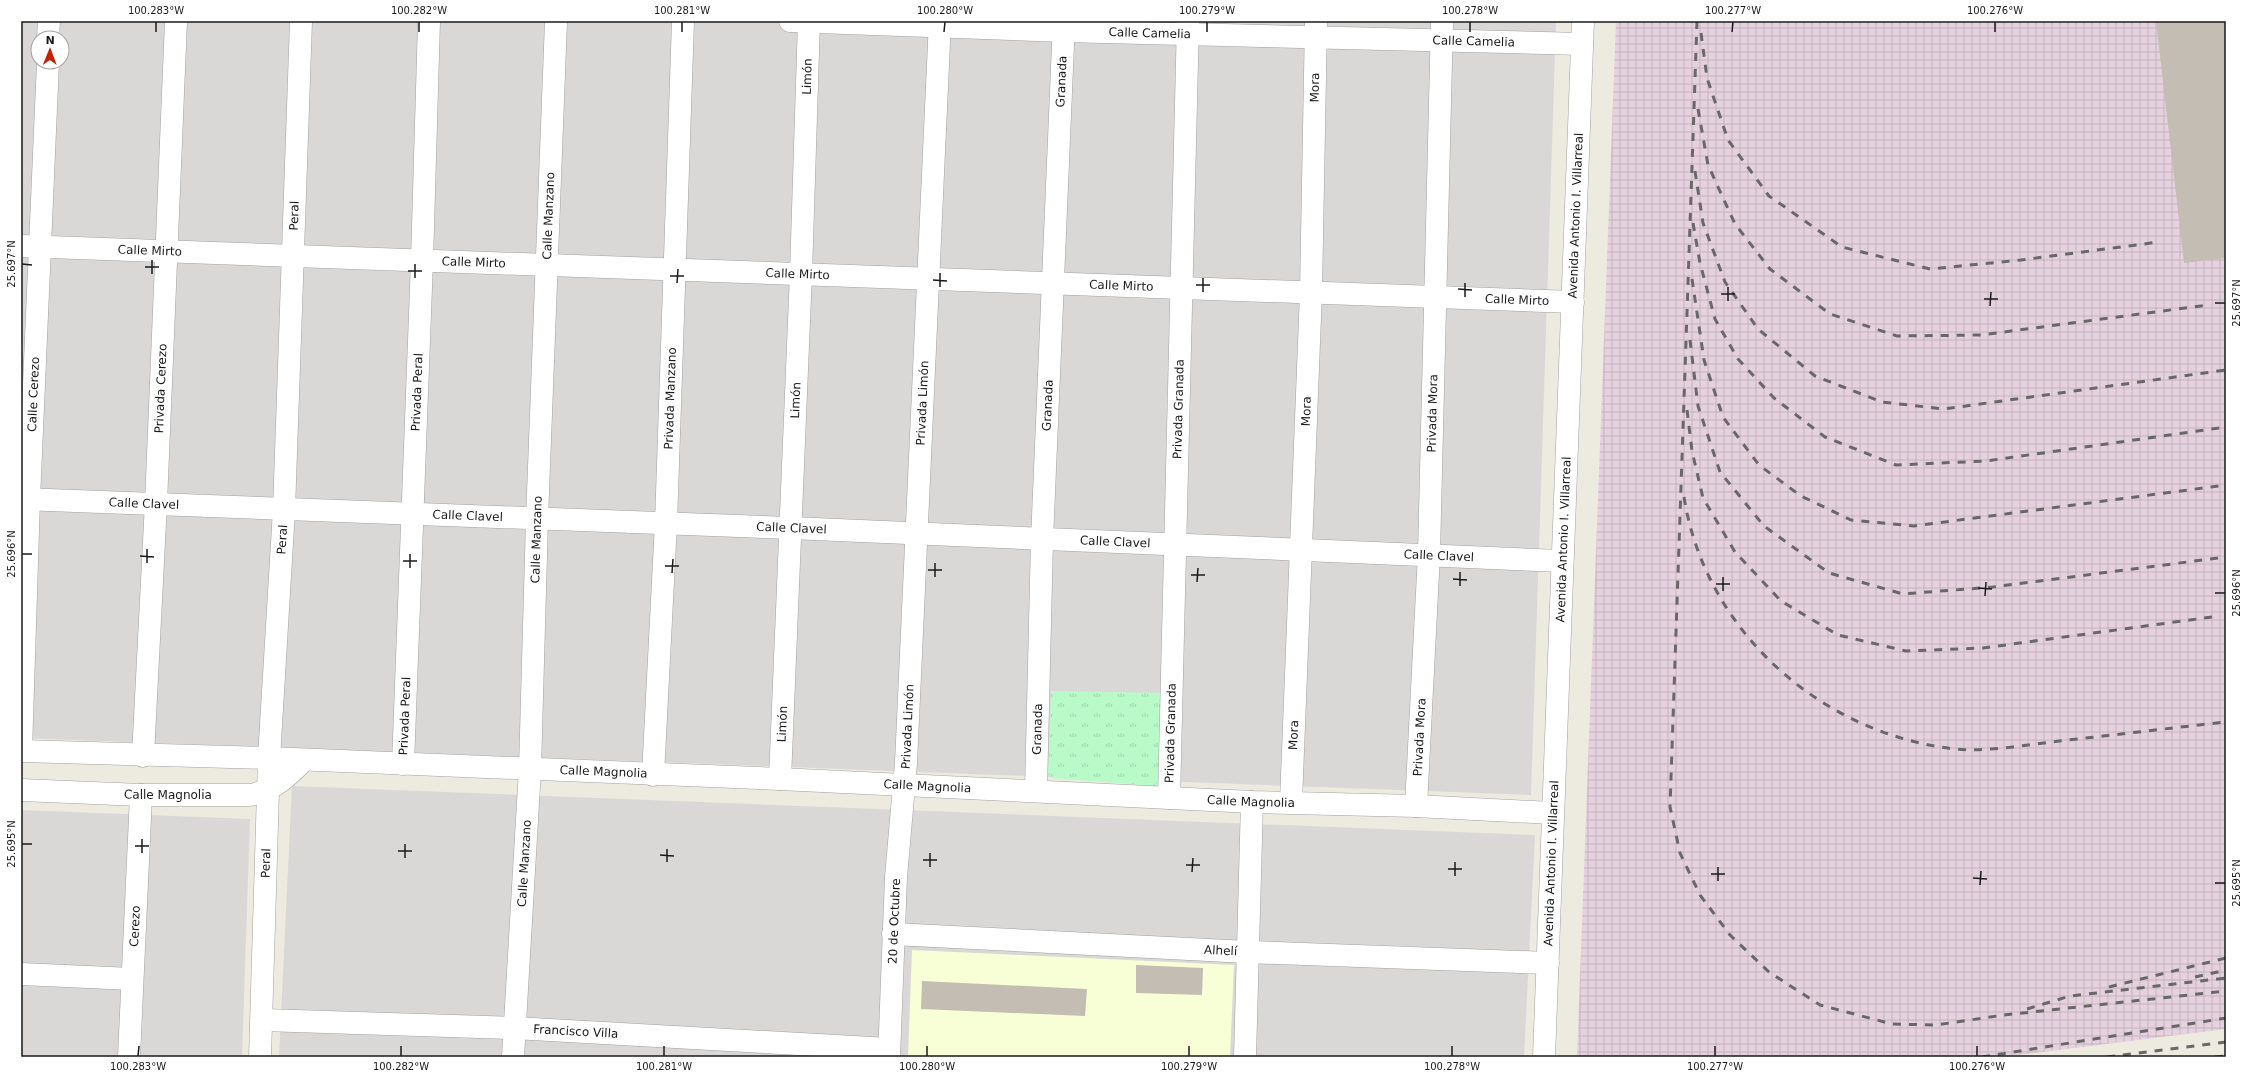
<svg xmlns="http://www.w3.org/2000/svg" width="2247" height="1078" font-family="'DejaVu Sans',sans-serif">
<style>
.residential{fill:#d9d8d7;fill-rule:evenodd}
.industrial{fill:url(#industrial-grid)}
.education{fill:#f8ffd6}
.park{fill:url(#park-tufts)}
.building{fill:#c4bdb3}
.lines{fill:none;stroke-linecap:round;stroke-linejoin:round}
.minor-casing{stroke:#a1a1a1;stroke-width:23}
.minor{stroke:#fff;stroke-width:22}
.rail{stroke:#686868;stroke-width:3;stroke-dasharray:8 8;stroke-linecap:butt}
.ticks{fill:none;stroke:#1a1a1a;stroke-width:1.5}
.labels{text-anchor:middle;stroke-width:3;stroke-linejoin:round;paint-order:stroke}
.street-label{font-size:12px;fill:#1a1a1a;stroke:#fff}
.neatline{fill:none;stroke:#1a1a1a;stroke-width:1.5}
.ticks-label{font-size:10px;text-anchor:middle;fill:#1a1a1a}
</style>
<defs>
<pattern id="industrial-grid" width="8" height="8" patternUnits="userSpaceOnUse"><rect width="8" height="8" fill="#e6d1df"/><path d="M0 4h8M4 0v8" fill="none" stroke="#c5b3bf"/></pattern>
<pattern id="park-tufts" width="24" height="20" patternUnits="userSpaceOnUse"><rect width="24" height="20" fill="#b9fac9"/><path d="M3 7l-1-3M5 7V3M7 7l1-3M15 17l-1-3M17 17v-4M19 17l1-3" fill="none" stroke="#9ed6ac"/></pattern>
</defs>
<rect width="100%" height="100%" fill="#edeadf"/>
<path class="residential" d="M21 21H1556L1531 795 21 738ZM38 38H62V62H38Z
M292 786 1535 835 1524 1057H279Z
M21 810 250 819 242 1057H21Z"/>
<path class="industrial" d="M1616 21H2226V1029L2003 1057H1577Z"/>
<path class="education" d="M912 950 1234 965 1230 1057H908Z"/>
<path class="park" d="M1051 691 1164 693 1160 779 1156 786 1052 778 1048 773Z"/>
<path class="building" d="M2156 21H2226V258L2184 263Z
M1136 965 1203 968 1202 995 1136 993Z
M922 981 1087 989 1085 1016 921 1009Z"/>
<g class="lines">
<defs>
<g id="minor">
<path id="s1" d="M790 21 1064 31 1582 44"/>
<path d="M48 38 49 21"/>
<path id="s2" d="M21 246 1573 302"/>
<path id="s3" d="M21 499 791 528 1561 561"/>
<path id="s4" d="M21 751 269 758 780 779 1252 802 1416 806 1552 813"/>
<path id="s5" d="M21 751 29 499 48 62"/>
<path id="s6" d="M143 756 156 503 176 21"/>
<path id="s7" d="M403 764 422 261 429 21"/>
<path id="s8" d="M653 775 666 523 683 21"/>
<path id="s9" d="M780 779 801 273 809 21"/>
<path id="s10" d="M21 790 141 795H250C273 791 288 776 303 761"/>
<path id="s11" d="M1036 790 1042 540 1064 21"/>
<path id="s12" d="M1169 798 1188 21"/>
<path id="s13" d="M1291 802 1311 292 1316 21"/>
<path id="s14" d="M1416 806 1429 554 1442 21"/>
<path id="s15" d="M893 934 1248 952 1548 963"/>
<path d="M21 974 132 979"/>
<path id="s16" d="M263 1020 514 1028 889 1049"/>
<path id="s17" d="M129 1057 141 795"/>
<path id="s18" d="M260 1057 269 758 284 510 301 21"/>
<path id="s19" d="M513 1057 530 769 537 519 556 21"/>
<path id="s20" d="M889 1057 896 877 906 763 940 21"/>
<path d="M1245 1057 1252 802"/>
<path id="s21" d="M1544 1057 1583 21"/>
</g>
</defs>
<use href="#minor" class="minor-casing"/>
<use href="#minor" class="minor"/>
<path class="rail" d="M1697 21 1670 807 1680 853 1700 895 1730 935 1769 972 1820 1005 1892 1024 1936 1025 2004 1015 2226 991
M1701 33 1707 78 1728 140 1769 196 1842 247 1930 269 2021 260 2159 242
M1698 109 1708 165 1735 224 1770 269 1830 314 1897 336 1981 335 2208 305
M1695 171 1703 223 1725 282 1758 329 1815 376 1882 402 1944 409 2226 370
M1693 223 1700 263 1715 319 1738 359 1774 398 1825 437 1896 465 1986 461 2226 427
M1692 279 1704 360 1723 417 1759 465 1801 496 1851 520 1914 526 2226 485
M1690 340 1698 406 1720 472 1764 526 1829 573 1903 594 1993 587 2226 557
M1687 410 1692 451 1703 498 1735 552 1781 601 1838 635 1906 651 1983 648 2212 617
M1684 497C1705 631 1821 734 1955 749 1987 752 2026 745 2059 741 2115 735 2170 728 2226 722
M2195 977 2226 970
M2109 987 2226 958
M2027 1009 2070 996 2226 978
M1982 1057 2226 1018
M2107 1057 2226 1042
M2215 1057 2226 1056"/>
</g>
<path class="ticks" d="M156 32V22M419 32V22M682 32V22M944 32 945 22M1207 32V22M1470 32V22M1732 32 1733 22M1995 32V22M22 264 32 265M145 267H159M408 271H422M152 274V260M670 276H684M415 278V264M933 280 947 281M677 283 678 269M1196 285H1210M940 287V273M1458 289 1472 290M1203 292V278M1721 294H1735M1465 297V283M1984 299H1998M1728 301V287M2215 303H2225M1990 306 1991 292M22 554H32M140 556 154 557M403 561H417M147 563V549M665 566H679M410 568V554M928 570H942M672 573 673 559M1191 575H1205M935 577V563M1453 579 1467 580M1197 582 1198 568M1716 584H1730M1460 586V572M1978 588 1992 589M1723 591V577M2215 593H2225M1985 596 1986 582M22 844H32M135 846H149M398 851H412M142 853V839M660 855 674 856M405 858V844M923 860H937M667 862V849M1186 865H1200M930 867V853M1448 869H1462M1192 872 1193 858M1711 874H1725M1455 876V862M1973 878 1987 879M1718 881V867M2215 883H2225M1980 885 1981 871M138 1056 139 1046M401 1056V1046M664 1056V1046M927 1056V1046M1189 1056V1046M1452 1056V1046M1715 1056V1046M1977 1056V1046"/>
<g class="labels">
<g class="street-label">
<text dy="4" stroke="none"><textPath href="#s1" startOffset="360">Calle Camelia</textPath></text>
<text dy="4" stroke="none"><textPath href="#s1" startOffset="684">Calle Camelia</textPath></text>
<text dy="4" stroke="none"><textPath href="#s9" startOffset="703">Limón</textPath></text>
<text dy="4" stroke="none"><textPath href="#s11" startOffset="709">Granada</textPath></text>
<text dy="4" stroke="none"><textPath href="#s13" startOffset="715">Mora</textPath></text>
<text dy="4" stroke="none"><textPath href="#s18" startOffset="842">Peral</textPath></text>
<text dy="4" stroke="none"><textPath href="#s19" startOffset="842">Calle Manzano</textPath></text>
<text dy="4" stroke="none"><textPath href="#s21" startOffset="842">Avenida Antonio I. Villarreal</textPath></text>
<text dy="4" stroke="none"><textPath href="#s2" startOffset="129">Calle Mirto</textPath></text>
<text dy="4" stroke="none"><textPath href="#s2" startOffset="453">Calle Mirto</textPath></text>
<text dy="4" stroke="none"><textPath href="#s2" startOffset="777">Calle Mirto</textPath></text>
<text dy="4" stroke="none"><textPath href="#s2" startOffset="1101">Calle Mirto</textPath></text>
<text dy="4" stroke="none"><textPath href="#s2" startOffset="1497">Calle Mirto</textPath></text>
<text dy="4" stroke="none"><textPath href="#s6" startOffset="368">Privada Cerezo</textPath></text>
<text dy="4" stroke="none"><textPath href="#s7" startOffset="372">Privada Peral</textPath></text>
<text dy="4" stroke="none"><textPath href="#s5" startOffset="357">Calle Cerezo</textPath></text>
<text dy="4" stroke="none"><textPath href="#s8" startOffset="377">Privada Manzano</textPath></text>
<text dy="4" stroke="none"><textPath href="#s9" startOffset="379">Limón</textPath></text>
<text dy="4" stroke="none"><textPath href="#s20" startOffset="655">Privada Limón</textPath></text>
<text dy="4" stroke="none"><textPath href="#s11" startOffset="385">Granada</textPath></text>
<text dy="4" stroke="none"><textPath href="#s12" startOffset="389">Privada Granada</textPath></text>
<text dy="4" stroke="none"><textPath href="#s13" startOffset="391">Mora</textPath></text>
<text dy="4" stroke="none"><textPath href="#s14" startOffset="393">Privada Mora</textPath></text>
<text dy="4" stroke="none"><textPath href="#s3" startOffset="123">Calle Clavel</textPath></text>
<text dy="4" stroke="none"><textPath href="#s3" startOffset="447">Calle Clavel</textPath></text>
<text dy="4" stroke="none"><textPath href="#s3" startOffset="771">Calle Clavel</textPath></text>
<text dy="4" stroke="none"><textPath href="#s18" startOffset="518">Peral</textPath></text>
<text dy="4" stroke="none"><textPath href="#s19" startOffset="518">Calle Manzano</textPath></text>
<text dy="4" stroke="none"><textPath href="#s21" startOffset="518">Avenida Antonio I. Villarreal</textPath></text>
<text dy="4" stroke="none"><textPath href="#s3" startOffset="1095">Calle Clavel</textPath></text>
<text dy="4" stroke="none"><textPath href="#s3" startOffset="1419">Calle Clavel</textPath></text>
<text dy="4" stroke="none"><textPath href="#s7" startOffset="48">Privada Peral</textPath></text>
<text dy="4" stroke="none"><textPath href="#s9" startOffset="55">Limón</textPath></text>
<text dy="4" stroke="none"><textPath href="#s20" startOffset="331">Privada Limón</textPath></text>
<text dy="4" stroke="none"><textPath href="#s11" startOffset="61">Granada</textPath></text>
<text dy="4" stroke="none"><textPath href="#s12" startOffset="65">Privada Granada</textPath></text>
<text dy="4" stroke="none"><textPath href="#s13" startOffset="67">Mora</textPath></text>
<text dy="4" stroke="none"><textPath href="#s14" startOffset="69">Privada Mora</textPath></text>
<text dy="4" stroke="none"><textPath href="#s4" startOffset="583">Calle Magnolia</textPath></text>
<text dy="4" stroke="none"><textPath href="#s4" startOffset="907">Calle Magnolia</textPath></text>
<text dy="4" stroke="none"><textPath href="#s10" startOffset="147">Calle Magnolia</textPath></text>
<text dy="4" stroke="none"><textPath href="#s4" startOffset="1231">Calle Magnolia</textPath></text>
<text dy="4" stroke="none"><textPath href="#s18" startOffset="194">Peral</textPath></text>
<text dy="4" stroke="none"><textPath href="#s19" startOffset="194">Calle Manzano</textPath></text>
<text dy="4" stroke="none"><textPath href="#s21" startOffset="194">Avenida Antonio I. Villarreal</textPath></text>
<text dy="4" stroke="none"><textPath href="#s20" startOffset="136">20 de Octubre</textPath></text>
<text dy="4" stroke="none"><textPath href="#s17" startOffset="131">Cerezo</textPath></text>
<text dy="4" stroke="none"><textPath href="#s15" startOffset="328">Alhelí</textPath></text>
<text dy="4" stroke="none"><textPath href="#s16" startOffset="313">Francisco Villa</textPath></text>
</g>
</g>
<rect width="2247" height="1078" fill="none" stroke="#ffffff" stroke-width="44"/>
<g transform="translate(50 50) rotate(1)"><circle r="19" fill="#ffffff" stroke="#a3a3a3"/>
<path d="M0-3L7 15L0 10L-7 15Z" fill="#c52000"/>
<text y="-6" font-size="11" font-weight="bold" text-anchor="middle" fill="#1a1a1a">N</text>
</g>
<rect x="22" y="22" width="2203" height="1034" class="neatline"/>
<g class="ticks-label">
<text x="156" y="14">100.283°W</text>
<text x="419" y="14">100.282°W</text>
<text x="682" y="14">100.281°W</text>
<text x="945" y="14">100.280°W</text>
<text x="1207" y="14">100.279°W</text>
<text x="1470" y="14">100.278°W</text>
<text x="1733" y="14">100.277°W</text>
<text x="1995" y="14">100.276°W</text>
<text transform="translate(11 264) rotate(-90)" y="4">25.697°N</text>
<text transform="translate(2236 303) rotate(-90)" y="4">25.697°N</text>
<text transform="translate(11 554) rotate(-90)" y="4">25.696°N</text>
<text transform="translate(2236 593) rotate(-90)" y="4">25.696°N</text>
<text transform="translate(11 844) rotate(-90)" y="4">25.695°N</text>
<text transform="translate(2236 883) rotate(-90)" y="4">25.695°N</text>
<text x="138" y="1070">100.283°W</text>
<text x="401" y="1070">100.282°W</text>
<text x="664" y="1070">100.281°W</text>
<text x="927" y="1070">100.280°W</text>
<text x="1189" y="1070">100.279°W</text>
<text x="1452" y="1070">100.278°W</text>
<text x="1715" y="1070">100.277°W</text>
<text x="1977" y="1070">100.276°W</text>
</g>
</svg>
